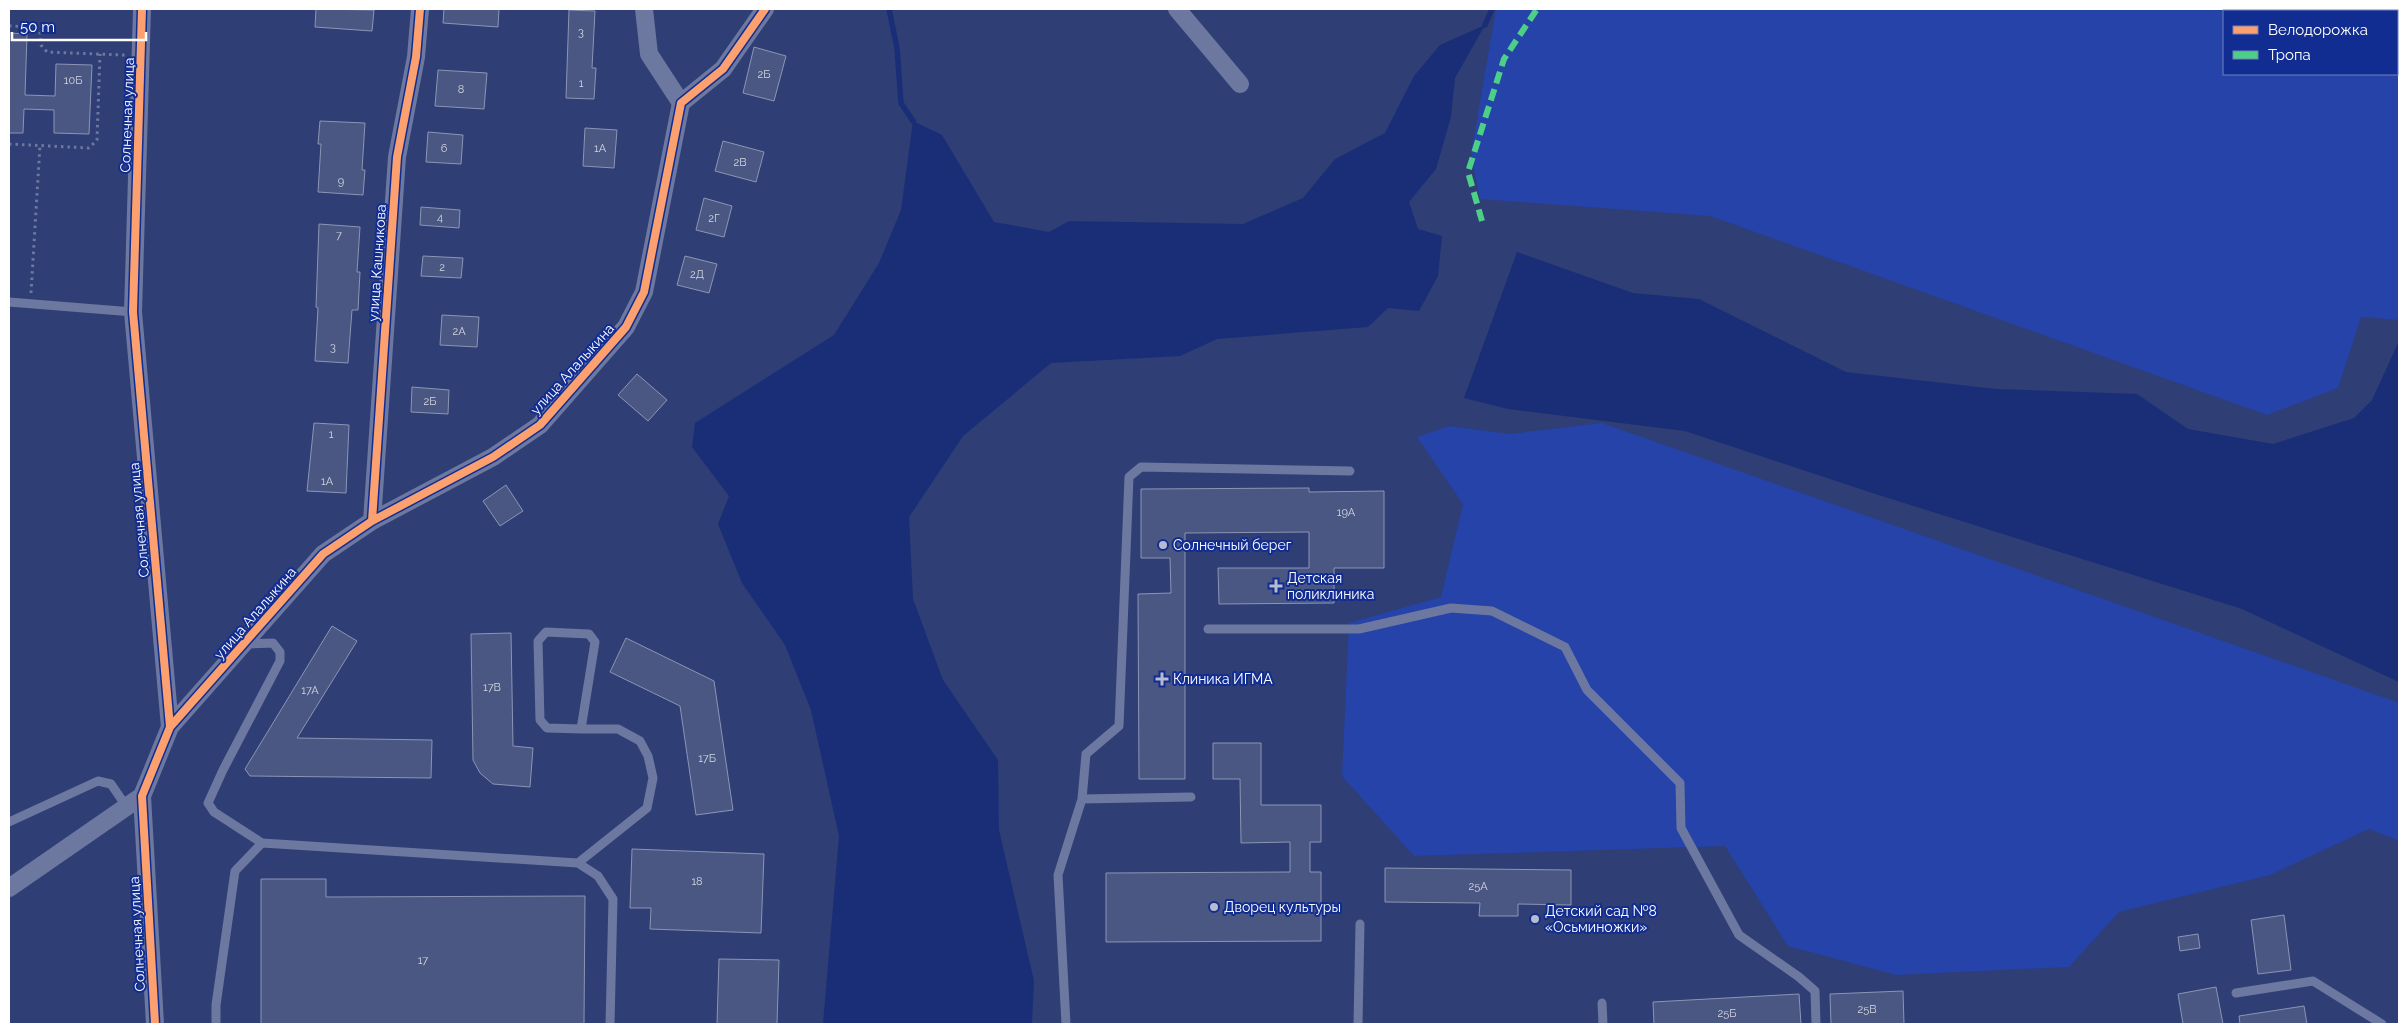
<svg xmlns="http://www.w3.org/2000/svg" width="2408" height="1033" font-family="Raleway,sans-serif">
<style>
.green{fill:#2543a8;fill-rule:evenodd}
.water{fill:#1a2e78}
.lines{fill:none;stroke-linecap:round;stroke-linejoin:round}
.stream{stroke:#1a2e78;stroke-width:5.5}
.building{fill:#4a5782;stroke:#8c95b5}
.path{stroke:#6c789f;stroke-width:3;stroke-dasharray:2.5 4;stroke-linecap:butt}
.lane{stroke:#6c789f;stroke-width:9}
.street{stroke:#6c789f;stroke-width:18}
.quiet{stroke:#4dcf88;stroke-width:6;stroke-dasharray:12 6;stroke-linecap:butt}
.cycleway-casing{stroke:#122d91;stroke-width:11}
.cycleway{stroke:#fca06f;stroke-width:8}
.poi-dot{fill:#b6bbce;stroke:#122d91;stroke-width:2}
.labels{text-anchor:middle;stroke-width:4;stroke-linejoin:round;paint-order:stroke}
.number-label{font-size:11px;fill:#d2d5e0}
.street-label{font-size:14px;fill:#fff;stroke:#122d91}
.poi-label{font-size:14px;fill:#fff;stroke:#122d91;text-anchor:start}
</style>
<rect width="100%" height="100%" fill="#2f3e74"/>
<path class="green" d="M1496 9H2399V320L2361 317 2338 388 2267 415 1710 216 1480 199 1471 154ZM2224 11H2397V74H2224Z
M1602 423 2397 702 2399 704V841L2369 829 2270 875 2119 912 2069 967 1896 975 1788 946 1725 846 1414 856 1342 776 1349 623 1441 597 1463 504 1417 437 1449 426 1510 434Z"/>
<path class="water" d="M1485 25 1455 78 1451 117 1436 169 1409 202 1418 229 1442 236 1438 276 1419 311 1388 308 1368 327 1217 339 1180 356 1051 363 963 436 909 517 913 599 943 680 998 760 999 830 1034 981 1032 1024H823L839 836 811 710 785 645 742 583 718 524 729 496 692 447 695 423 834 335 879 263 901 210 913 121 942 135 994 222 1049 232 1069 221 1243 224 1303 198 1335 159 1385 133 1414 76 1440 45Z
M1517 252 1633 293 1699 299 1846 372 1996 389 2137 394 2188 429 2273 444 2354 418 2372 400 2399 341V682L2242 609 1869 492 1685 431 1508 409 1464 398Z"/>
<g class="lines">
<path class="stream" d="M889 9 897 48 901 103 913 121
M1485 25 1492 9"/>
</g>
<path class="building" d="M316 9 374 10 372 31 315 27Z
M444 9H499L498 27 443 23Z
M569 10 595 11 592 68H596L594 99 566 98Z
M9 33 27 34 25 95 55 96 56 64 92 65 89 134 54 133V110L24 109 23 133H9Z
M754 47 786 56 774 101 743 93Z
M438 70 487 73 484 109 435 106Z
M320 121 365 123 362 170H365L363 195 318 192 321 144H318Z
M585 128 617 130 614 168 583 166Z
M428 132 463 135 461 164 426 162Z
M723 141 764 152 756 182 715 171Z
M704 198 732 206 724 237 696 230Z
M421 207 460 210 459 228 420 225Z
M319 224 360 227 357 272H360L358 310H352L348 363 315 361 318 308 316 307Z
M423 256 463 258 461 278 421 276Z
M685 256 717 264 709 293 677 285Z
M442 315 479 317 477 347 440 345Z
M637 374 667 400 648 421 618 395Z
M412 387 449 390 448 414 411 412Z
M314 423 349 425 346 493 307 491Z
M506 485 523 511 500 526 483 501Z
M1309 488V492L1384 491V568H1334V603L1219 604 1218 568H1309V532L1185 533V779H1139L1138 594 1171 593 1170 558H1141V489Z
M332 626 357 641 297 738 432 740 431 778 250 776 245 769Z
M511 633 513 746 533 748 530 787 493 784 480 773 473 760 471 634Z
M626 638 714 681 733 810 696 815 680 706 610 672Z
M1213 743H1261V805H1321V842H1310V872H1321V941L1106 942V873L1290 872V842L1241 843 1240 779H1213Z
M632 849 764 854 761 933 650 929 651 908H630Z
M1385 868 1571 870V905L1518 904V916H1479L1480 903 1385 902Z
M261 879H326V897L585 896 584 1024H261Z
M2284 915 2291 970 2258 974 2251 920Z
M2198 934 2200 948 2180 951 2178 937Z
M719 959 779 960 777 1024H717Z
M2216 987 2223 1024H2183L2178 994Z
M1903 991 1904 1024H1831L1830 994Z
M1799 994 1801 1024H1654L1653 1002Z
M2304 1006 2307 1024H2240L2239 1016Z"/>
<g class="lines">
<path class="path" d="M9 26 33 27 40 32 41 45 47 52 125 55
M9 144 89 148 97 140 100 54
M31 293 40 145"/>
<path class="lane" d="M9 302 133 312
M1208 629H1359L1451 608 1492 611 1565 647 1587 690 1680 783 1681 828 1739 935 1799 977 1815 991 1816 1024
M246 644 273 643 280 652V661L223 770 208 803 214 812 262 843
M1082 799 1191 797
M9 822 98 781 111 784 126 806
M578 863 647 808 653 778 648 756 640 741 618 729H581L595 642 589 634 546 632 538 641 540 720 547 728 581 729
M2236 993 2313 981 2382 1024
M1602 1003 1603 1024
M216 1024V1005L235 871 262 843 578 863 598 876 613 899 610 1024
M1066 1024 1058 875 1082 799 1086 754 1119 726 1129 477 1141 467 1350 471
M1358 1024 1360 924"/>
<path class="street" d="M142 9 133 312 170 727 142 796 155 1024
M644 9 649 54 681 103
M1177 9 1240 84
M372 521 397 157 416 57 420 9
M170 727 323 554 372 521 493 457 540 425 626 327 644 292 681 103 723 69 765 9
M9 888 142 796"/>
<path class="quiet" d="M1482 221 1468 172 1504 59 1537 9"/>
<defs>
<path id="cycleway" d="M142 9 133 312 170 727 142 796 155 1024
M372 521 397 157 416 57 420 9
M170 727 323 554 372 521 493 457 540 425 626 327 644 292 681 103 723 69 765 9"/>
</defs>
<use href="#cycleway" class="cycleway-casing"/>
<use href="#cycleway" class="cycleway"/>
</g>
<g class="poi-dot">
<circle cx="1163" cy="545" r="5"/>
<path d="M1273.5 578.5h5v5h5v5h-5v5h-5v-5h-5v-5h5z"/>
<path d="M1159.5 671.5h5v5h5v5h-5v5h-5v-5h-5v-5h5z"/>
<circle cx="1214" cy="907" r="5"/>
<circle cx="1535" cy="919" r="5"/>
</g>
<g class="labels">
<g class="number-label">
<text x="581" y="36">3</text>
<text x="764" y="78">2Б</text>
<text x="73" y="84">10Б</text>
<text x="581" y="87">1</text>
<text x="461" y="93">8</text>
<text x="444" y="152">6</text>
<text x="600" y="152">1А</text>
<text x="740" y="166">2В</text>
<text x="341" y="185">9</text>
<text x="440" y="221">4</text>
<text x="714" y="222">2Г</text>
<text x="339" y="239">7</text>
<text x="442" y="271">2</text>
<text x="697" y="278">2Д</text>
<text x="459" y="335">2А</text>
<text x="333" y="351">3</text>
<text x="430" y="405">2Б</text>
<text x="331" y="438">1</text>
<text x="327" y="485">1А</text>
<text x="1346" y="516">19А</text>
<text x="492" y="691">17В</text>
<text x="310" y="694">17А</text>
<text x="707" y="762">17Б</text>
<text x="697" y="885">18</text>
<text x="1478" y="890">25А</text>
<text x="423" y="964">17</text>
<text x="1867" y="1013">25В</text>
<text x="1727" y="1017">25Б</text>
</g>
<g class="street-label">
<text transform="translate(127 115) rotate(-88)" y="5">Солнечная улица</text>
<text transform="translate(377 263) rotate(-86)" y="5">улица Кашникова</text>
<text transform="translate(572 369) rotate(-48)" y="5">улица Алалыкина</text>
<text transform="translate(139 520) rotate(-95)" y="5">Солнечная улица</text>
<text transform="translate(255 613) rotate(-49)" y="5">улица Алалыкина</text>
<text transform="translate(137 934) rotate(-93)" y="5">Солнечная улица</text>
</g>
<g class="poi-label">
<text x="1173" y="550">Солнечный берег</text>
<text x="1287" y="583">Детская<tspan x="1287" dy="16">поликлиника</tspan></text>
<text x="1173" y="684">Клиника ИГМА</text>
<text x="1224" y="912">Дворец культуры</text>
<text x="1545" y="916">Детский сад №8<tspan x="1545" dy="16">«Осьминожки»</tspan></text>
</g>
</g>
<rect width="2408" height="1033" fill="none" stroke="#ffffff" stroke-width="20"/>
<rect x="2223" y="10" width="175" height="65" fill="#122d91" stroke="#7181bd"/>
<rect x="2233" y="26" width="25" height="8" fill="#fca06f" stroke="#7181bd"/>
<text x="2268" y="35" font-size="15" fill="#ffffff">Велодорожка</text>
<rect x="2233" y="51" width="25" height="8" fill="#4dcf88" stroke="#7181bd"/>
<text x="2268" y="60" font-size="15" fill="#ffffff">Тропа</text>
<path d="M12 32v8h134v-8" fill="none" stroke="#ffffff" stroke-width="2.5"/>
<text x="20" y="32" font-size="15" fill="#ffffff" stroke="#122d91" stroke-width="4" paint-order="stroke">50 m</text>
</svg>
